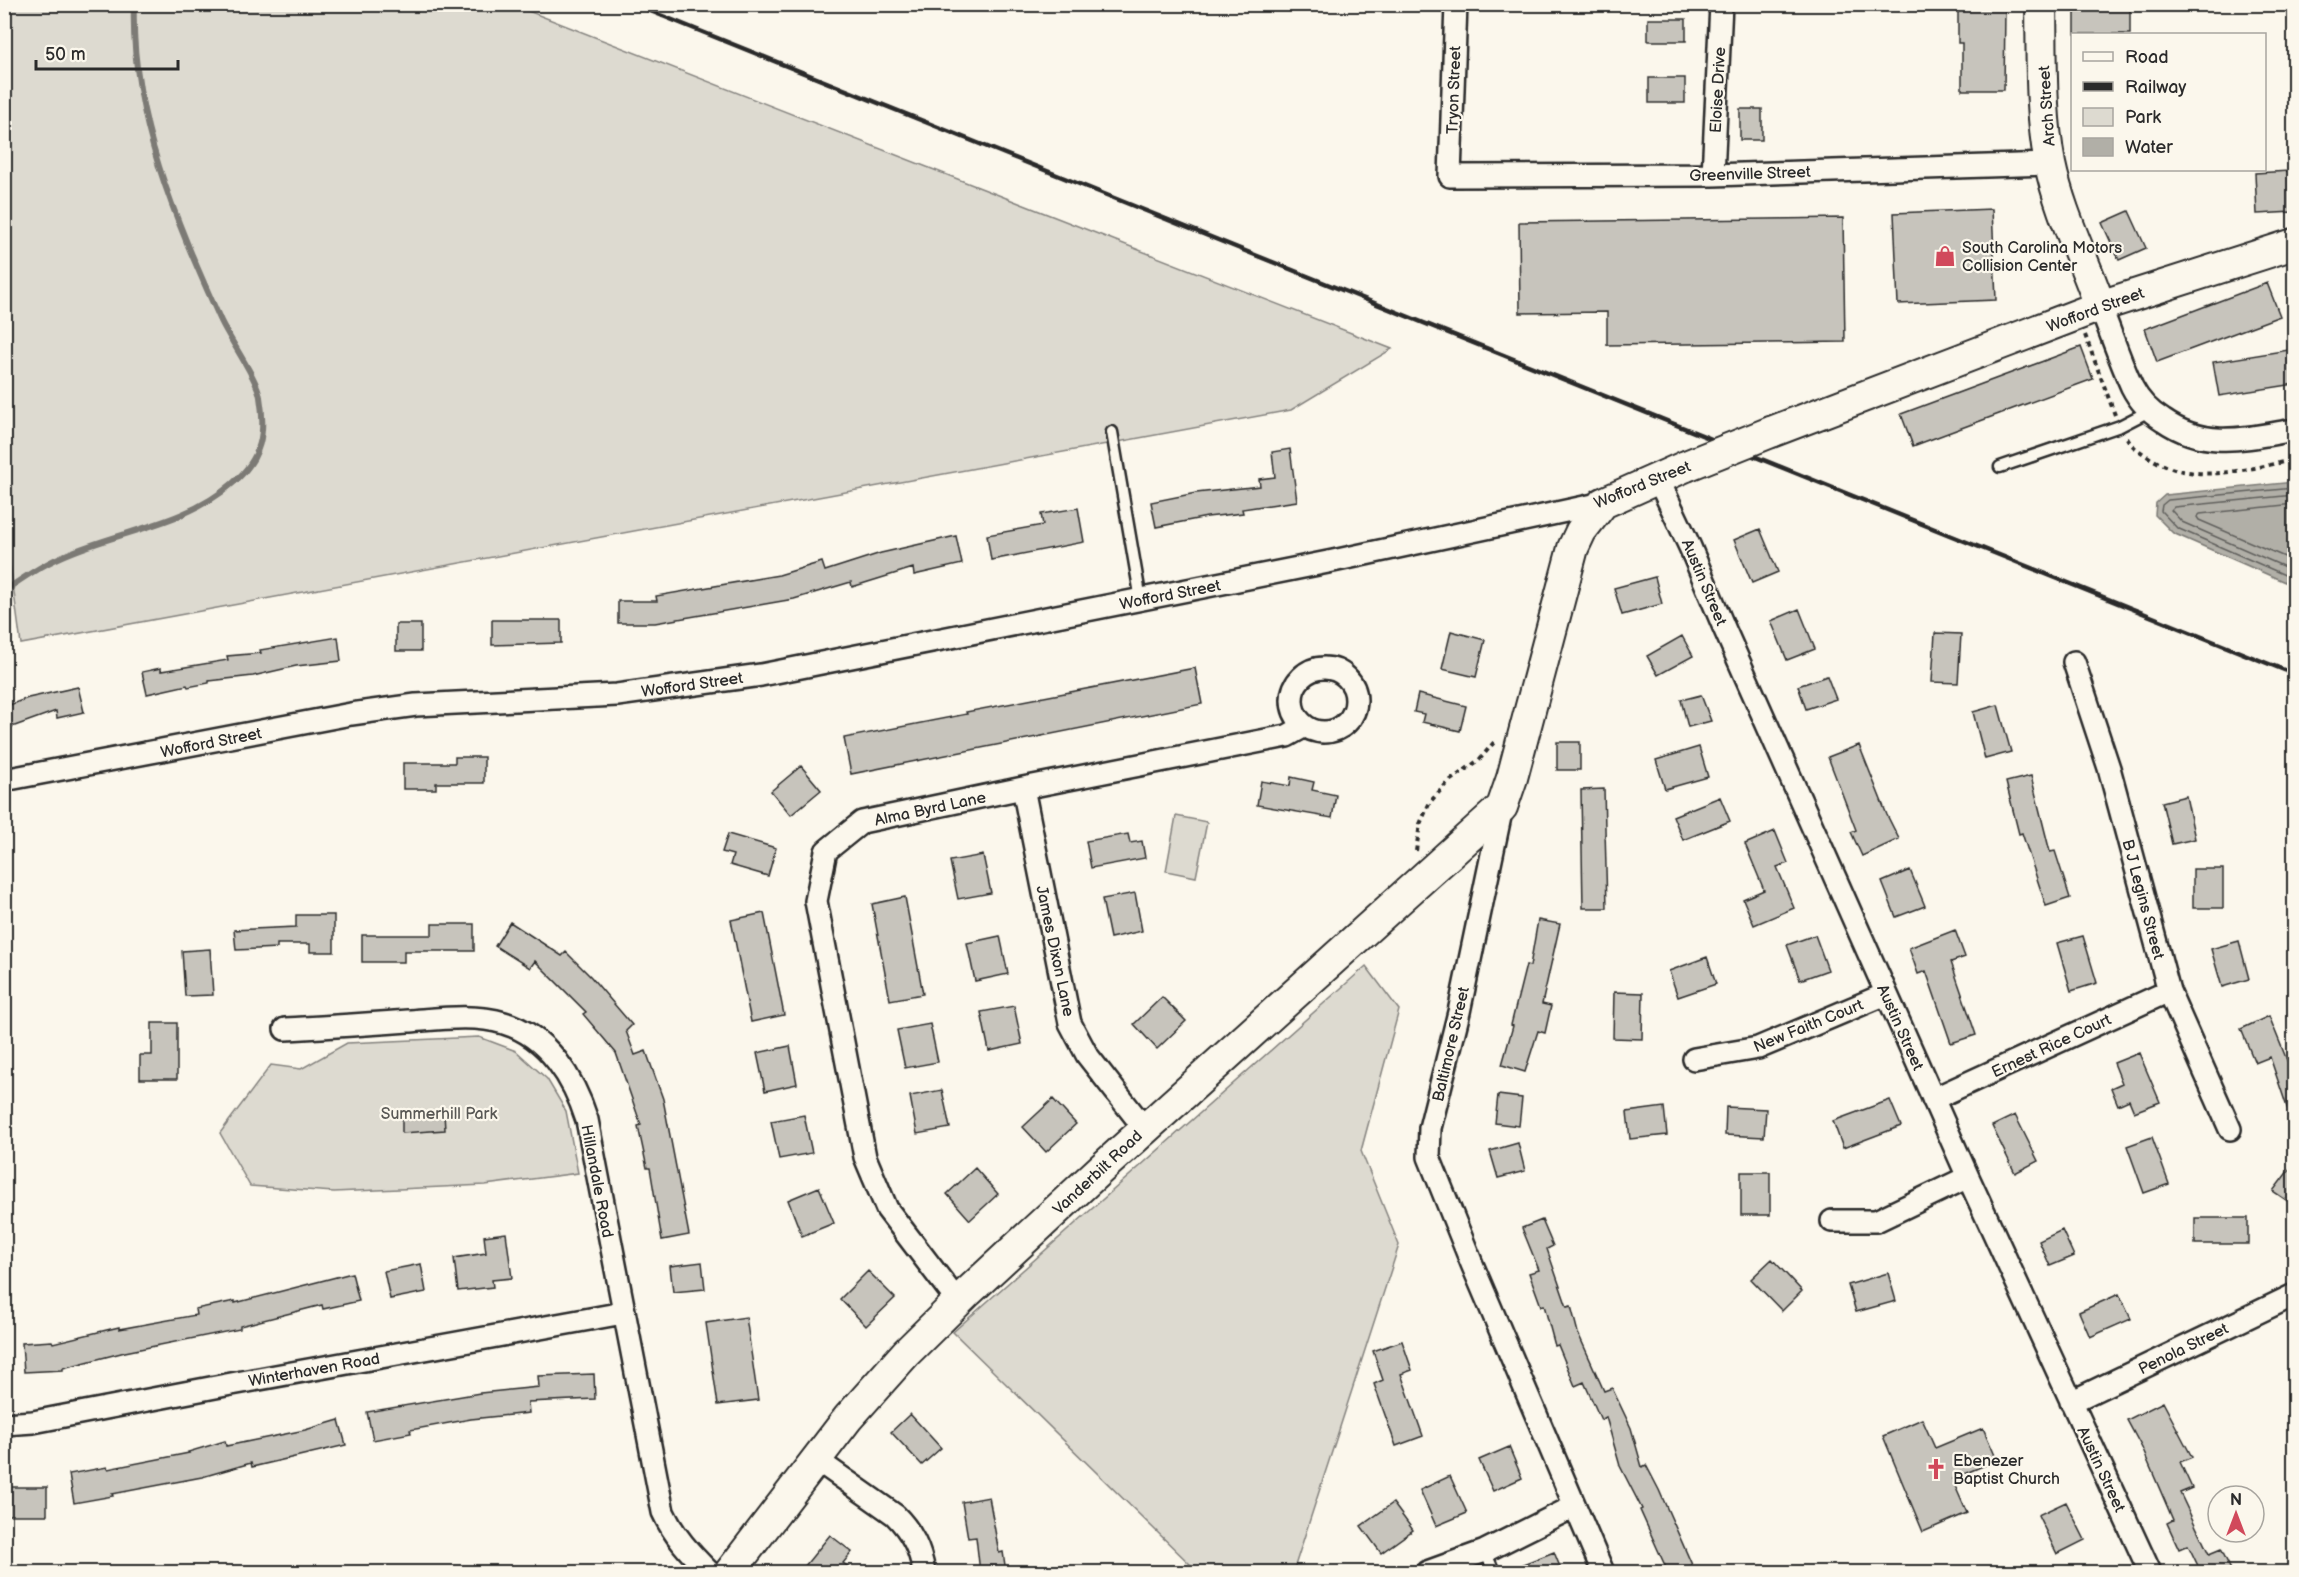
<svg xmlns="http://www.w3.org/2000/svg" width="2299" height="1577" font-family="'Balsamiq Sans',sans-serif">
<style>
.green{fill:#dddad0;stroke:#84827e;stroke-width:1.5}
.water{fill:#b1afa7;stroke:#7b7a75;stroke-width:1.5}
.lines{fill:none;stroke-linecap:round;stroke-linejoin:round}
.shore{stroke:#61605d;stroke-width:1.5}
.stream{stroke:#7b7a75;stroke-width:6}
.building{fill:#c7c4bc;stroke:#2b2b2b;stroke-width:1.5}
.lane-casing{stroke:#2b2b2b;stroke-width:15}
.street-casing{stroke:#2b2b2b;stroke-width:26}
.secondary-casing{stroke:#2b2b2b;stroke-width:34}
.path{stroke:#2b2b2b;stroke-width:4;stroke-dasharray:4.5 4.5;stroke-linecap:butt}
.lane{stroke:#fbf7ec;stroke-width:10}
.street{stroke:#fbf7ec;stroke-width:21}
.secondary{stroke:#fbf7ec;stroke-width:30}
.rail{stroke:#2b2b2b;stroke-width:4.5}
.secondary-bridge-casing{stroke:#2b2b2b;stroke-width:34;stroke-linecap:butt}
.secondary-bridge{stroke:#fbf7ec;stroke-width:30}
.labels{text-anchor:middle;stroke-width:4.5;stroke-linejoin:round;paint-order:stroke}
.street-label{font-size:16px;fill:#2b2b2b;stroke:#fbf7ec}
.poi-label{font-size:16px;fill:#2b2b2b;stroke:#fbf7ec;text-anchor:start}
.park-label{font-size:16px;fill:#585754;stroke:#fbf7ec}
</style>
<rect width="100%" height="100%" fill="#fbf7ec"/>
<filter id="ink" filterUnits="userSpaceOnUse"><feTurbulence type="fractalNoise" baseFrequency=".0167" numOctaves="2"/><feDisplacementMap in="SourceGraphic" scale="12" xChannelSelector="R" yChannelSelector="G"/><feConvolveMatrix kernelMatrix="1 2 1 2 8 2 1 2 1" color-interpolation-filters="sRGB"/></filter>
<g filter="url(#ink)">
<path class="green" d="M4 5H513L1392 349 1291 410 21 644 4 519Z
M1176 816 1207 822 1196 877 1166 871Z
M1366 966 1399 1010 1361 1151 1399 1245 1293 1572H1198L953 1332Z
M479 1037 516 1051 547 1079 566 1111 578 1173 485 1185 334 1192 250 1186 220 1133 271 1065 301 1069 347 1043Z"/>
<path class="water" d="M2294 482V586L2173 533 2155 515 2156 503 2165 495Z"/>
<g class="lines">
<path class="shore" d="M2294 488 2168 500 2162 505 2161 511 2177 528 2294 579
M2294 495 2174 507 2171 510 2182 522 2294 571
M2294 504 2200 514 2197 517 2199 520 2294 561"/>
<path class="stream" d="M4 591C23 578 42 565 63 556 118 531 186 525 233 483 262 458 266 433 260 397 258 380 230 340 221 321 176 221 130 116 134 4"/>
</g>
<path class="building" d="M2075 8H2130V34H2075Z
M1958 9H2005L2004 90H1962V43H1958Z
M1648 19H1686V41H1648Z
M1649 78H1685V103H1649Z
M1740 109H1762V140H1740Z
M2290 171 2293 212 2257 214 2255 173Z
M1992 209 1996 300 1898 304 1894 213Z
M2129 211 2146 248 2119 260 2102 223Z
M1843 218 1845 342 1607 345V312L1520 313 1519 222Z
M2267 283 2280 316 2157 362 2145 329Z
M2081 347 2093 379 1913 446 1901 414Z
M2295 349V384L2219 396 2213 362Z
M1290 449 1297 501 1242 509 1243 513 1207 517 1156 527 1151 502 1196 493 1260 486 1259 479 1275 477 1272 452Z
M1078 508 1084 542 991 560 987 535 1043 525 1041 514Z
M1760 529 1778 572 1752 583 1734 540Z
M956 536 962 564 914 575 913 568 852 587 851 582 794 599 655 623H618V601H657L656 596 779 575 822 562 825 571 881 553Z
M1655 577 1662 604 1622 615 1614 588Z
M1799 609 1815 649 1787 660 1771 621Z
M492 620H561V643L492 645Z
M396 624H421V651H396Z
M1451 631 1485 640 1476 677 1442 669Z
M1935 633 1961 634 1958 683 1932 682Z
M1682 636 1693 656 1658 675 1647 656Z
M338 637 341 661 296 666 253 676 209 681V683L188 687 187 685 147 694 142 672 161 668V671L228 660 227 656 261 653 260 650Z
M1195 668 1202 704 851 774 844 738 967 714 966 712Z
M1827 676 1836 699 1806 709 1798 686Z
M78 687 84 712 57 718 56 711 12 727 4 707 28 698Z
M1418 694 1466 706 1460 731 1422 722 1424 714 1414 712Z
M1701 695 1711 721 1688 727 1681 700Z
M1998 705 2011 752 1985 759 1973 712Z
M1557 742H1580V770H1557Z
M1859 745 1887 815 1899 839 1862 856 1851 832 1856 830 1828 757Z
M1699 747 1708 777 1665 789 1656 760Z
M455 757H484V783H436V789H403V763H455Z
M801 766 821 790 791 815 771 791Z
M2031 776 2050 852 2055 851 2070 898 2046 906 2022 833 2019 834 2006 782Z
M1291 777 1314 782 1312 790 1336 795 1332 818 1257 805 1261 781 1290 786Z
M1604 789 1607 908H1583L1581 790Z
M2186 796 2195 839 2172 844 2162 802Z
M1720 797 1730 821 1683 840 1673 816Z
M1775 831 1788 863 1777 867 1794 908 1754 925 1743 899 1764 890 1745 844Z
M728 834 776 848 768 876 730 865 733 855 722 852Z
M1128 834 1130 843 1142 841 1145 858 1091 868 1086 841Z
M983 855 991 893 958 899 950 861Z
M2193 869H2223V908H2193Z
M1910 870 1925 906 1896 917 1882 882Z
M1135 893 1142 931 1110 938 1102 899Z
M905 897 923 994 890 1000 872 904Z
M764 913 784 1015 751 1022 731 920Z
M296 915H334V952H310V944H277V948L236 950 234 930 296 927Z
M1538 920 1560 924 1542 1004 1551 1006 1545 1033 1538 1031 1525 1072 1502 1065 1513 1026 1511 1025 1526 965 1530 966Z
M510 922 562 956 566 952 591 977 632 1025 626 1031 635 1055 646 1051 663 1099 689 1235 662 1240 650 1168H647L638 1126 641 1125 616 1053 583 1014 586 1012 535 961 530 968 495 946Z
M432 924H474V951H404V962H362V935H432Z
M1955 930 1965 957 1951 962 1976 1035 1951 1043 1926 971 1918 974 1909 948Z
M1815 935 1828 970 1800 980 1787 945Z
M1000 936 1008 974 975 981 967 943Z
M2083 936 2097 983 2071 991 2057 943Z
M2239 941 2249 979 2222 987 2211 949Z
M210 949 213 995 185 996 182 951Z
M1707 957 1716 984 1678 997 1669 971Z
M1614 992 1643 993 1642 1039 1613 1038Z
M1162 997 1186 1021 1157 1049 1134 1024Z
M1014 1006 1022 1044 989 1051 981 1012Z
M2269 1016 2295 1080V1121L2292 1122 2270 1057 2255 1063 2241 1029Z
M152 1023H177V1079H140V1055H152Z
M930 1024 938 1062 905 1068 897 1030Z
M790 1046 797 1084 765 1091 757 1053Z
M2139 1053 2160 1102 2134 1112 2129 1100 2118 1105 2111 1088 2122 1083 2114 1063Z
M942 1090 950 1128 917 1134 910 1096Z
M1498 1095 1522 1098 1519 1126 1495 1123Z
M1053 1099 1076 1124 1046 1152 1023 1127Z
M1890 1100 1901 1126 1843 1148 1833 1121Z
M1664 1107 1667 1135 1630 1139 1627 1112Z
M1726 1107 1766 1109 1764 1137 1725 1135Z
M444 1113 445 1130 402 1133V1114Z
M804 1115 812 1153 779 1159 771 1121Z
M2015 1115 2038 1161 2015 1173 1992 1126Z
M2152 1137 2169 1184 2144 1193 2127 1146Z
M1518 1143 1525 1171 1498 1178 1490 1151Z
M2295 1162V1206L2273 1191Z
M975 1168 998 1194 970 1220 947 1194Z
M1741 1172H1770V1215H1741Z
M819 1187 834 1223 802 1236 788 1200Z
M2195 1218H2248V1244H2195Z
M1542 1220 1553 1246 1547 1249 1567 1307 1571 1306 1578 1333 1604 1391 1612 1388 1631 1428 1642 1467 1646 1465 1659 1490 1692 1565 1677 1572H1668L1658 1550 1640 1510 1642 1509 1620 1466 1606 1417 1601 1420 1584 1382 1575 1386 1558 1345 1555 1346 1544 1305 1541 1306 1529 1273 1539 1270 1522 1228Z
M2062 1230 2074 1256 2050 1266 2039 1241Z
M506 1233 512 1278 492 1280 493 1287 458 1291 454 1258 486 1253 484 1236Z
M1772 1259 1802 1291 1782 1311 1751 1279Z
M702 1262 705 1289 673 1292 670 1266Z
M421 1264 426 1292 390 1299 384 1271Z
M868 1271 895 1298 866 1326 840 1299Z
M352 1273 359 1301 323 1309 322 1305 240 1326V1329L125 1352 63 1368V1370L24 1372 22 1343 52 1341 53 1343 119 1327V1329L196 1315 195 1309 235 1301V1303Z
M1888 1273 1896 1301 1856 1312 1848 1285Z
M2119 1294 2131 1319 2090 1337 2079 1312Z
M746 1317 758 1400 718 1405 706 1323Z
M1402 1341 1412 1370 1401 1374 1423 1436 1396 1446 1374 1384 1383 1380 1373 1351Z
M594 1374 595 1399 528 1402 529 1413 471 1419 410 1430 411 1433 373 1440 367 1412 480 1393 539 1387 538 1376Z
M2163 1402 2192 1457 2180 1462 2192 1488 2180 1493 2209 1554 2221 1549 2232 1572H2201L2188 1545 2179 1549 2167 1523 2173 1520 2142 1448 2127 1420Z
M910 1414 941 1448 922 1465 891 1432Z
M1922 1419 1935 1448 1983 1428 1997 1460 1952 1479 1967 1513 1923 1532 1883 1436Z
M339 1420 346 1445 252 1467 251 1463 202 1477 112 1494 113 1496 74 1503 69 1474 107 1467 108 1469 189 1453 188 1452 225 1441 226 1446 305 1430Z
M1509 1447 1522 1478 1493 1491 1479 1460Z
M1450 1476 1467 1513 1436 1526 1420 1490Z
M4 1487H47V1515H4Z
M989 1497 999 1553 1003 1552 1006 1572H980L976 1537 968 1538 962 1502Z
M2066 1502 2085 1540 2057 1554 2038 1515Z
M1393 1503 1413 1530 1381 1553 1361 1526Z
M830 1535 852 1552 843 1563 856 1572H800Z
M1554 1552 1562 1572H1506L1505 1571Z"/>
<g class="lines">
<defs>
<path id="lane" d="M1112 432 1141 600
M2000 467 2120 426 2149 411
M1485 1551 1494 1572"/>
<path id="street" d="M1456 4 1450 176 1713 175 2050 164
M1713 175 1721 4
M2100 306C2111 333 2120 361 2132 387 2139 401 2150 412 2163 420 2206 450 2247 438 2294 430
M1658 479 1690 547 1725 630 1968 1177 2150 1572
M2074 662 2109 768 2169 991 2230 1129
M1292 700a32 32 0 1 1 64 0a32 32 0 1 1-64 0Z
M4 780 351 714 416 705 617 695 761 675 1333 561 1603 503
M1023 788 1070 1023 1087 1055 1145 1129
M1502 807 1459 1012 1430 1128 1429 1157 1472 1264 1603 1572
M285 1029C326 1027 367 1024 408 1021 438 1019 475 1014 504 1023 548 1036 574 1079 587 1120L663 1512C674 1536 690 1553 709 1572
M1694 1059 1758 1048 1886 994
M1933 1099 2169 991
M1832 1221H1876L1968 1177
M958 1302 887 1209 865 1157 816 901 826 851 862 822 1023 788 1287 736 1305 726
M2071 1402 2294 1295
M4 1424 33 1422 226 1385 623 1313
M817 1460 895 1515C912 1532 920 1549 924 1572
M1427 1572 1485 1551 1575 1506"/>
<path id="secondary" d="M2041 4C2042 57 2040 112 2050 164 2060 213 2084 259 2100 306
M1771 432 2100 306 2294 244
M730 1572 848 1418 906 1353 968 1292 1102 1168 1502 807 1512 778 1573 548 1581 531 1603 503 1686 466"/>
</defs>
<use href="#lane" class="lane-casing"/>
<use href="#street" class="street-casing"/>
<use href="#secondary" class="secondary-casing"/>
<path class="path" d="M2085 335 2115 415
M2127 438C2132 447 2138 450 2147 456 2193 487 2244 469 2294 460
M1416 851 1420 824 1430 802 1448 782 1479 760 1496 740"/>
<use href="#lane" class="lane"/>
<use href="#street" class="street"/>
<use href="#secondary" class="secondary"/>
<path class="rail" d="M633 4 2294 674"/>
<defs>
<path id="secondary-bridge" d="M1686 466 1771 432"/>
</defs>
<use href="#secondary-bridge" class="secondary-bridge-casing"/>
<use href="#secondary-bridge" class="secondary-bridge"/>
</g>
</g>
<defs>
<symbol id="shop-bare" viewBox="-9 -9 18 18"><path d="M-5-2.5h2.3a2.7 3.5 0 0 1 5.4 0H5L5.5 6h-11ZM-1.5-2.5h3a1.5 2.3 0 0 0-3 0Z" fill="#d1495b" stroke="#fbf7ec" stroke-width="2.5" paint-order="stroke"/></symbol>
<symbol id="church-bare" viewBox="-9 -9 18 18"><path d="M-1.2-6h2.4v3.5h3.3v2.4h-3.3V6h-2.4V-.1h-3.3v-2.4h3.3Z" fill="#d1495b" stroke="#fbf7ec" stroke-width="2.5" paint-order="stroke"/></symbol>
</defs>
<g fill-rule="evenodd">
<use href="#shop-bare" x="1930" y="241" width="30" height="30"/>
<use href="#church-bare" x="1921" y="1454" width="30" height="30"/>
</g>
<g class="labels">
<g class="street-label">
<text transform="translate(1453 90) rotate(-88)" y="6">Tryon Street</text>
<text transform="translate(1717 90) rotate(-87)" y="6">Eloise Drive</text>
<text transform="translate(2046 106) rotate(-94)" y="6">Arch Street</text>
<text transform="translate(1750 173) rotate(-2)" y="6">Greenville Street</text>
<text transform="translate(2095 309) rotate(-20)" y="6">Wofford Street</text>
<text transform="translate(1642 484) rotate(-22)" y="6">Wofford Street</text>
<text transform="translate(1705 582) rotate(67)" y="6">Austin Street</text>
<text transform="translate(1170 594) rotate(-11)" y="6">Wofford Street</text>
<text transform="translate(692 684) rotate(-8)" y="6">Wofford Street</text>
<text transform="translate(211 742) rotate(-11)" y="6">Wofford Street</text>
<text transform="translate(930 808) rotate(-12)" y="6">Alma Byrd Lane</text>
<text transform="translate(2144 899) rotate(75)" y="6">B J Legins Street</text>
<text transform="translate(1056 951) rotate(78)" y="6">James Dixon Lane</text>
<text transform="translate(1808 1025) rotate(-22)" y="6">New Faith Court</text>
<text transform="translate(1901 1027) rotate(66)" y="6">Austin Street</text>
<text transform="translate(1450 1044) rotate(-77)" y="6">Baltimore Street</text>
<text transform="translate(2051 1045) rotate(-25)" y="6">Ernest Rice Court</text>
<text transform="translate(1097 1172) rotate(-43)" y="6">Vanderbilt Road</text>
<text transform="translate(598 1181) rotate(79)" y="6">Hillandale Road</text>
<text transform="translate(2183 1348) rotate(-26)" y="6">Penola Street</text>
<text transform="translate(314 1369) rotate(-10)" y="6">Winterhaven Road</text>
<text transform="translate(2102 1469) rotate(65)" y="6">Austin Street</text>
</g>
<g class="poi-label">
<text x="1962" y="253">South Carolina Motors<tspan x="1962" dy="18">Collision Center</tspan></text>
<text x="1953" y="1466">Ebenezer<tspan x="1953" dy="18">Baptist Church</tspan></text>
</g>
<g class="park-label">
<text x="439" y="1119">Summerhill Park</text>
</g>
</g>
<rect width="2299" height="1577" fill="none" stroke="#fbf7ec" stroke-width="24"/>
<rect x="12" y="12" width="2275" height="1553" fill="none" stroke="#2b2b2b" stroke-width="2" filter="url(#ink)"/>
<rect x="2071" y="33" width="195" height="138" fill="#fbf7ec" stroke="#a8a59f" stroke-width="1.5"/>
<rect x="2083" y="52" width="30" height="9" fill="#fbf7ec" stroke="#a8a59f" stroke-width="1.5"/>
<text x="2125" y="63" font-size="18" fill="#2b2b2b">Road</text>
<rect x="2083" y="82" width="30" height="9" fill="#2b2b2b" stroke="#a8a59f" stroke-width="1.5"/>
<text x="2125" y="93" font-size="18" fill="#2b2b2b">Railway</text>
<rect x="2083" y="108" width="30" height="18" fill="#dddad0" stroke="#a8a59f" stroke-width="1.5"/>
<text x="2125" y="123" font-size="18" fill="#2b2b2b">Park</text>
<rect x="2083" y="138" width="30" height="18" fill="#b1afa7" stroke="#a8a59f" stroke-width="1.5"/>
<text x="2125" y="153" font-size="18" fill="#2b2b2b">Water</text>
<g transform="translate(2236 1514)"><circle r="28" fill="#fbf7ec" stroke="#a8a59f" stroke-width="1.5"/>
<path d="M0-4.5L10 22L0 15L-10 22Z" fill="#d1495b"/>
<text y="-9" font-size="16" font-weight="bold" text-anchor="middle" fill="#2b2b2b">N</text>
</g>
<path d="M36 60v9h142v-9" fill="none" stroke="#2b2b2b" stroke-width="3"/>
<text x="45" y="60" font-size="18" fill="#2b2b2b" stroke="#fbf7ec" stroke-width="4.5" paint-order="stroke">50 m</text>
</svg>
